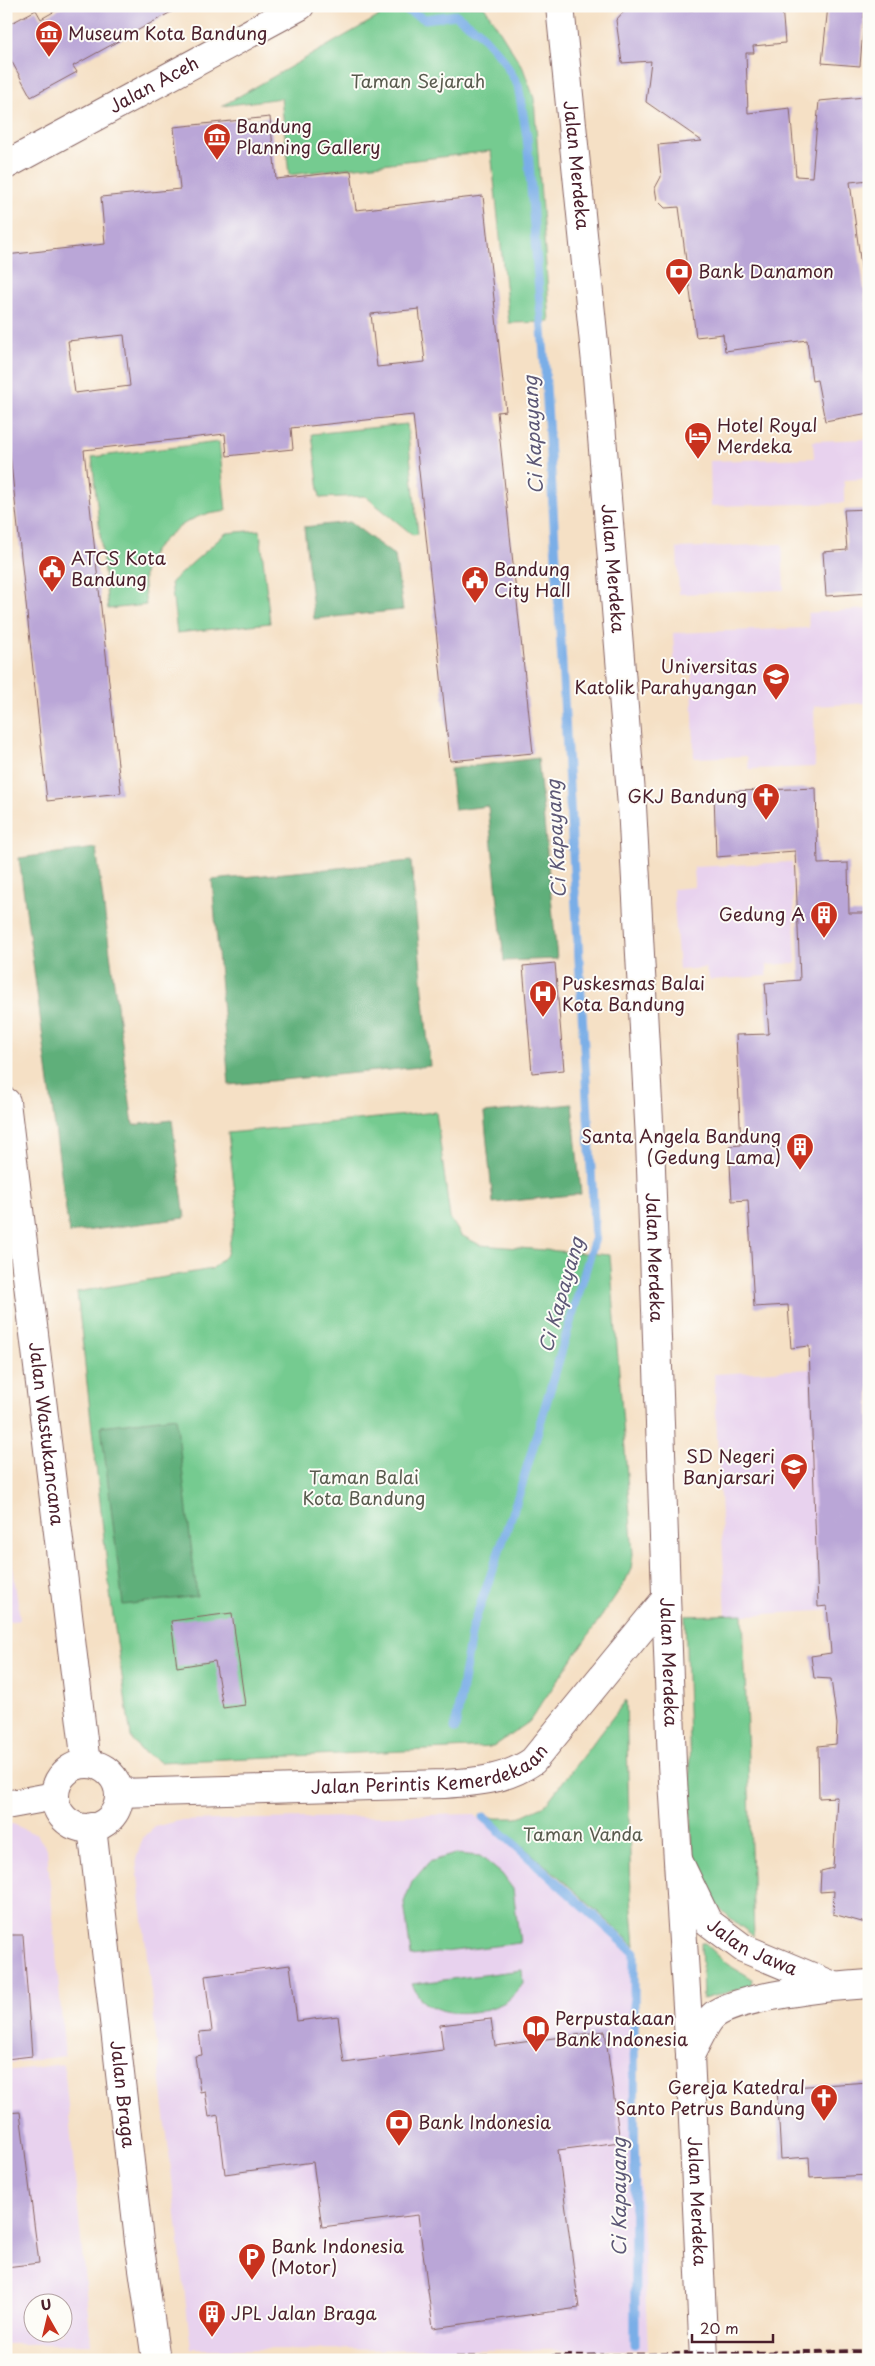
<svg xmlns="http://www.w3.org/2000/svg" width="875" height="2366" font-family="'Playpen Sans',sans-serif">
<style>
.built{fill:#e8d2ee;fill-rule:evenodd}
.green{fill:#74cb90;stroke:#5f755e}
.forest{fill:#5faf7a;stroke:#546752}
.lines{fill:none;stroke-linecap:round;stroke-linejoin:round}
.stream{stroke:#7aaee7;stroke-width:9}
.building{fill:#baa6d7;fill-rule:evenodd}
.tertiary-casing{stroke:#866361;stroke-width:30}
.secondary-casing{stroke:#866361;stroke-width:30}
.primary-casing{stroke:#866361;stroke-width:30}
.tertiary{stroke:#fff;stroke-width:28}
.secondary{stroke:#fff;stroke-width:28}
.primary{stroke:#fff;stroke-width:28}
.rail{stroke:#4a1f2b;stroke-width:4;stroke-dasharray:8 4;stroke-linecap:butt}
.labels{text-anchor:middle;stroke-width:4;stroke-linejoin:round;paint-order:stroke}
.poi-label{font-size:18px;fill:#4a1f2b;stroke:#fdfcf7;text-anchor:start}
.park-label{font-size:18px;fill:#595b4e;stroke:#fdfcf7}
.street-label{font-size:18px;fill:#4a1f2b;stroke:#fdfcf7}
.water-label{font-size:19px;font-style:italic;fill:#5d5876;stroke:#fdfcf7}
</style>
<rect width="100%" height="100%" fill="#fdfcf7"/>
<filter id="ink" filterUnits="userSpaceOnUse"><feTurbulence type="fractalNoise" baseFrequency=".02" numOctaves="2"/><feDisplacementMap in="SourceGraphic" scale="10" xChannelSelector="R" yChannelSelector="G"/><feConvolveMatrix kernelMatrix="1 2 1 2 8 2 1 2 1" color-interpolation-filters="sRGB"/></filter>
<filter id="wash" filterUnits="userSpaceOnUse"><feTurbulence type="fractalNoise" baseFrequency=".0096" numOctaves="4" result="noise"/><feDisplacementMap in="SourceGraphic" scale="20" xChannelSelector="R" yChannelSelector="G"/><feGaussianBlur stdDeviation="1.12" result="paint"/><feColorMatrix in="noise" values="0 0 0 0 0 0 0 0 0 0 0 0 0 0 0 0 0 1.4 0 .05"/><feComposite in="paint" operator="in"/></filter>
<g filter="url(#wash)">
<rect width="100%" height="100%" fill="#f5e0c5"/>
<path class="built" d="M869 439V479L844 480V503L711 506 710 461 814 458 813 441Z
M782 544 784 590 679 594 677 548Z
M869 609V703L814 706 815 767 749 769 747 756 694 758 692 674H675L673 633 809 628 808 613Z
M792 862 796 963 767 965V976L710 980 705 968 679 970 673 889 695 887 694 867Z
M869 1366 857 1609 726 1616 714 1374Z
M6 1514 20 1620 6 1622Z
M474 1814 630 1951 648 2350 191 2349 136 1858 143 1838 155 1827 178 1821Z
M6 1824H13L37 1835 47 1849 65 2056 6 2063Z
M64 2064 91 2344H6V2071ZM32 2304H62V2334H32Z"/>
<path class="green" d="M397 6H484L523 68 534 98 550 322 509 323 491 151 289 175 281 98 222 106Z
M407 424 418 534 413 535 365 496 320 498 312 434Z
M219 442 226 511C219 513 211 513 203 515 180 522 147 549 144 574 143 584 145 595 146 605L108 609 92 457Z
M260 530 270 623 177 633 171 582 226 533Z
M436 1112 450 1218 461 1235 480 1245 610 1255 633 1554 631 1569 625 1582 529 1722 493 1747 160 1762 140 1750 131 1737 111 1602 77 1292 212 1269 227 1254 237 1211 228 1133Z
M743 1614 754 1936C731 1920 705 1899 697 1871 693 1860 693 1847 692 1836L685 1616Z
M626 1700 631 1896 635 1946 559 1877 489 1818H517L545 1805Z
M455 1854 480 1856 502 1874 513 1889 520 1943 411 1956 404 1902 412 1882 429 1862Z
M701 1943H705L727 1964 752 1979 751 1986 703 1999Z
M522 1970 523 1984C518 1989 513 1997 507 2001 484 2014 448 2018 425 2003 419 1999 415 1990 412 1984Z"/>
<path class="forest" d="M350 522 395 556 403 610 314 619 304 527Z
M538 758 557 959 504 961 488 806 455 810 450 769Z
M96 848 133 1125 172 1120 185 1218 69 1233 19 858Z
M411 861 430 1066 229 1085 212 880Z
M572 1104 581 1194 493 1203 484 1113Z
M176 1417 197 1596 123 1605 101 1426Z"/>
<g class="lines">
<path class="stream" d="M397 6 425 19 456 15 478 31 502 58 518 85 527 137 545 368 595 1238 520 1491 472 1629 455 1729
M484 1817 634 1952 635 2344"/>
</g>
<g id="blocks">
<path class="building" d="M64 6H182L73 66 77 72 31 97 6 51V26L36 10 41 19Z
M694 6H782L785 43 753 46 754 53H746L748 113 790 108 796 176 812 177 819 101 865 97 869 122V180L850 182 869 328V413L825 421 817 380 812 381 807 340 725 351 723 334 696 337 679 207 665 208 657 200 655 188 661 177 658 145 702 141 646 102 651 61 622 63 616 20 625 10 662 7 693 10Z
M828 6H865L860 66 822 63Z
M270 117 276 179 351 171 356 210 483 196 506 411 497 412 533 753 450 761 413 415 291 428 293 449 227 456 225 434 84 450 121 793 47 801 6 416V255L105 244 101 197 180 189 174 127ZM419 309 425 362 377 367 371 314ZM124 335 130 386 75 393 68 341Z
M869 509V593L826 596 823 552 847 550 844 510Z
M816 788 818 864 848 863 849 913H869V1924L833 1914 834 1891 820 1892 821 1871 833 1868 837 1797 819 1798 818 1746 836 1744 837 1724 831 1679 814 1678 811 1656 831 1653 827 1606 818 1607 809 1346 791 1348 788 1305 754 1307 748 1200 732 1201 729 1146 741 1145 736 1035 769 1034 765 983 800 980 795 851 716 857 714 792Z
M555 963 564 1070 532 1073 523 966Z
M232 1613 245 1705 223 1708 215 1661 177 1667 171 1621Z
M6 1935H23L32 2056 6 2059Z
M290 1965 297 2021 338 2016 344 2063 443 2050 440 2025 491 2019 495 2046 605 2031 620 2142 558 2150 579 2308 433 2328 418 2215 322 2227 313 2162 225 2174 218 2115 209 2117 205 2091 200 2092 195 2056 202 2055 199 2032 212 2031 205 1976Z
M869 2082V2175L810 2178 809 2157 781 2159 777 2088Z
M20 2112 39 2263 6 2267V2113Z"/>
</g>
</g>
<g filter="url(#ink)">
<use href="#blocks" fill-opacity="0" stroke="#866361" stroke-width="1"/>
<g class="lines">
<defs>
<g id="tertiary">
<path id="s1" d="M679 1862 708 1922 743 1948 834 1986"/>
<path d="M690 2055C696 2045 706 2021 714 2015 739 1996 835 1986 869 1984"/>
</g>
<g id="secondary">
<path id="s2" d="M6 165 300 6"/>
</g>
<g id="primary">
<path id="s3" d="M560 6 596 363 632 806 650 1140 672 1764 690 2055 704 2360"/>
<path id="s4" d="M6 1102 86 1764"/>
<circle cx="87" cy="1796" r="32"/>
<path id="s5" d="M119 1793 444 1784C476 1782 506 1780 533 1761L665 1600"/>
<path d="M6 1805 55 1796"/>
<path id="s6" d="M92 1827 139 2241 156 2360"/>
</g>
</defs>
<use href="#tertiary" class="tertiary-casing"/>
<use href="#secondary" class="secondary-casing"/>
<use href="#primary" class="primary-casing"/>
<use href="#tertiary" class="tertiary"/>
<use href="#secondary" class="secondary"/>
<use href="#primary" class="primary"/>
<path class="rail" d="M324 2360 869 2351"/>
</g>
</g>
<defs>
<symbol id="museum-pin" viewBox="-11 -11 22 30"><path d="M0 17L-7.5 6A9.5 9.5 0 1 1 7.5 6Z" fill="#c8321e" stroke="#fdfcf7"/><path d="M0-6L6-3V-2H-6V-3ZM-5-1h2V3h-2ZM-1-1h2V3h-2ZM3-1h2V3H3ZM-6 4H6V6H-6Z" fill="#fff"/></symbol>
<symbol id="bank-pin" viewBox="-11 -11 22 30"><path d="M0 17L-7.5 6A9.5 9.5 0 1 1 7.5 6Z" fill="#c8321e" stroke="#fdfcf7"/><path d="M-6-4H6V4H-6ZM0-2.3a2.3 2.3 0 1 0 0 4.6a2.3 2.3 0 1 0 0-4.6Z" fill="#fff"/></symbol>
<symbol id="hotel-pin" viewBox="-11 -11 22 30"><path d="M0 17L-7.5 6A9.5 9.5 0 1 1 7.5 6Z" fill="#c8321e" stroke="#fdfcf7"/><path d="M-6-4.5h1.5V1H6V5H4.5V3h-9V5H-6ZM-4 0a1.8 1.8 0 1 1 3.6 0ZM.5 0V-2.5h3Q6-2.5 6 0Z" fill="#fff"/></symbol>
<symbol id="civic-pin" viewBox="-11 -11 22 30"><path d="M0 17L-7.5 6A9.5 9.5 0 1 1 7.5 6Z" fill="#c8321e" stroke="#fdfcf7"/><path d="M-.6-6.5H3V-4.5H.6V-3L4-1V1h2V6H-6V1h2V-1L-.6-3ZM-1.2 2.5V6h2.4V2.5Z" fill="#fff"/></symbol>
<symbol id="university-pin" viewBox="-11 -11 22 30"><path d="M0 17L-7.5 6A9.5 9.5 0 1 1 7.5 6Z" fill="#c8321e" stroke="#fdfcf7"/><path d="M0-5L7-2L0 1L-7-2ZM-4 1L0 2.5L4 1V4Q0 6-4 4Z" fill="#fff"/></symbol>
<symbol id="church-pin" viewBox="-11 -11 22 30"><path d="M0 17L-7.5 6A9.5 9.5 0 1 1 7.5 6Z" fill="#c8321e" stroke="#fdfcf7"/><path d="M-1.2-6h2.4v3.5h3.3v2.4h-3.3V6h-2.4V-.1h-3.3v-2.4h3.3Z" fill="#fff"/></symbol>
<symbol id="building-pin" viewBox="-11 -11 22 30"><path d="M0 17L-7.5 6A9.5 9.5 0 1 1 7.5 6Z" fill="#c8321e" stroke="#fdfcf7"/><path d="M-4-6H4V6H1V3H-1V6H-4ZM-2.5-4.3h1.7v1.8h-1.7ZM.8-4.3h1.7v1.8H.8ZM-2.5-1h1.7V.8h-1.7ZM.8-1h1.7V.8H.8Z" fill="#fff"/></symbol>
<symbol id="hospital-pin" viewBox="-11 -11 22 30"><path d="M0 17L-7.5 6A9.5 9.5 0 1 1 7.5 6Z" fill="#c8321e" stroke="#fdfcf7"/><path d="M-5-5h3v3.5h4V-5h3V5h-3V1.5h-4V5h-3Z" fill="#fff"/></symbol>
<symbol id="school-pin" viewBox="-11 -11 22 30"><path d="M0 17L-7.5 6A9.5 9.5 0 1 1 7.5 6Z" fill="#c8321e" stroke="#fdfcf7"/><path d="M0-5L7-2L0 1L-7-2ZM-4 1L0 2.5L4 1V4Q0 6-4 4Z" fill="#fff"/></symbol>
<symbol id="library-pin" viewBox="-11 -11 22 30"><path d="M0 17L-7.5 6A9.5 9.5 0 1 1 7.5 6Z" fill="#c8321e" stroke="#fdfcf7"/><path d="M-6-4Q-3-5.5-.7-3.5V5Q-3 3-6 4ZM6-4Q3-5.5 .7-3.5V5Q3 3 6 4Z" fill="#fff"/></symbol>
<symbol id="parking-pin" viewBox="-11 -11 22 30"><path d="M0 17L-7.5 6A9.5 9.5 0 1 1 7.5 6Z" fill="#c8321e" stroke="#fdfcf7"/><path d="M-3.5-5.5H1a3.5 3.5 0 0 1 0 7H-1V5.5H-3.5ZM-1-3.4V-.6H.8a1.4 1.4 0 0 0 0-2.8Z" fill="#fff"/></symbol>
</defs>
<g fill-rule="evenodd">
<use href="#museum-pin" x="33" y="18" width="32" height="43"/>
<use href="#museum-pin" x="201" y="121" width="32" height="43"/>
<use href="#bank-pin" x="663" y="256" width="32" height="43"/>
<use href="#hotel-pin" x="682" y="420" width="32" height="43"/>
<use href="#civic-pin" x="36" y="553" width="32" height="43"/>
<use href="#civic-pin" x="459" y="564" width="32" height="43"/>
<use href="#university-pin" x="760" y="661" width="32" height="43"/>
<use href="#church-pin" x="750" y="781" width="32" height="43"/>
<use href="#building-pin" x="808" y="899" width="32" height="43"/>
<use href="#hospital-pin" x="527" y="978" width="32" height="43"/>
<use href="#building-pin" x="784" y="1131" width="32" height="43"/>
<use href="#school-pin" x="778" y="1451" width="32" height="43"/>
<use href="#library-pin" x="520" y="2013" width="32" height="43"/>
<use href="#church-pin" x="808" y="2082" width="32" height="43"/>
<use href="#bank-pin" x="383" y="2107" width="32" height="43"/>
<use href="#parking-pin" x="236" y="2241" width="32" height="43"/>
<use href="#building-pin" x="196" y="2298" width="32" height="43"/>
</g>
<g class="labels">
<g class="poi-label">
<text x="68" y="40">Museum Kota Bandung</text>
<text x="236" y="133">Bandung<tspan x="236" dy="21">Planning Gallery</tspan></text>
<text x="698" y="278">Bank Danamon</text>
<text x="717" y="432">Hotel Royal<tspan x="717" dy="21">Merdeka</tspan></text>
<text x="71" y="565">ATCS Kota<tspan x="71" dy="21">Bandung</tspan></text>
<text x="494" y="576">Bandung<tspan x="494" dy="21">City Hall</tspan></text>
<text x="757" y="673" text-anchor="end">Universitas<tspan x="757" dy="21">Katolik Parahyangan</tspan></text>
<text x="747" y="803" text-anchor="end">GKJ Bandung</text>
<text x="805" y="921" text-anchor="end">Gedung A</text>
<text x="562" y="990">Puskesmas Balai<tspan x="562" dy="21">Kota Bandung</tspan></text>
<text x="781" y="1143" text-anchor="end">Santa Angela Bandung<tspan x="781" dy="21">(Gedung Lama)</tspan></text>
<text x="775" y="1463" text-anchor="end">SD Negeri<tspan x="775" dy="21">Banjarsari</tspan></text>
<text x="555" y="2025">Perpustakaan<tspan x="555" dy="21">Bank Indonesia</tspan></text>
<text x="805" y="2094" text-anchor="end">Gereja Katedral<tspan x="805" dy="21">Santo Petrus Bandung</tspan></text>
<text x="418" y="2129">Bank Indonesia</text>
<text x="271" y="2253">Bank Indonesia<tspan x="271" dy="21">(Motor)</tspan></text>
<text x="231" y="2320">JPL Jalan Braga</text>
</g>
<g class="park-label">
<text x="418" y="88">Taman Sejarah</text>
<text x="364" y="1484">Taman Balai<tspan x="364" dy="21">Kota Bandung</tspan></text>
<text x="583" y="1841">Taman Vanda</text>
</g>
<g class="street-label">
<text dy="6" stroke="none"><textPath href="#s2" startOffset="168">Jalan Aceh</textPath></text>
<text dy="6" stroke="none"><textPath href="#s3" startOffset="160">Jalan Merdeka</textPath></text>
<text dy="6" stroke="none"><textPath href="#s3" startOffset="565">Jalan Merdeka</textPath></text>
<text dy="6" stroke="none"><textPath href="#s3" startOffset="1255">Jalan Merdeka</textPath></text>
<text dy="6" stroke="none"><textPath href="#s4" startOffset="334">Jalan Wastukancana</textPath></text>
<text dy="6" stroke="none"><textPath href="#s3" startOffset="1660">Jalan Merdeka</textPath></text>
<text dy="6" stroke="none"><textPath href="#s5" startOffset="314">Jalan Perintis Kemerdekaan</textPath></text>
<text dy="6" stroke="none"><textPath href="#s1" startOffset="118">Jalan Jawa</textPath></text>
<text dy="6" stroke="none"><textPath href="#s6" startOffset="269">Jalan Braga</textPath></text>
<text dy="6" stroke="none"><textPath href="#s3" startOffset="2200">Jalan Merdeka</textPath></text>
</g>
<g class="water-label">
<text transform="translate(533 435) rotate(-93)" y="7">Ci Kapayang</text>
<text transform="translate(556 839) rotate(-93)" y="7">Ci Kapayang</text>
<text transform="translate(561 1295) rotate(-74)" y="7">Ci Kapayang</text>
<text transform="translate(619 2197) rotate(-90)" y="7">Ci Kapayang</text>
</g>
</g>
<rect width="875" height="2366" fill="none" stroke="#fdfcf7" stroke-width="25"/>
<g transform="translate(48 2318) rotate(352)"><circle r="24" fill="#fdfcf7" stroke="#b5a4a5"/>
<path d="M0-4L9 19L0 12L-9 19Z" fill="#c8321e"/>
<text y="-8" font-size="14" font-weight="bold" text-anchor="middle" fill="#4a1f2b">U</text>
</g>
<path d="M692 2334v8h81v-8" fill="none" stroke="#4a1f2b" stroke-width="2.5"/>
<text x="700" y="2334" font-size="15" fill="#4a1f2b" stroke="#fdfcf7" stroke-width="4" paint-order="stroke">20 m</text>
</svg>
